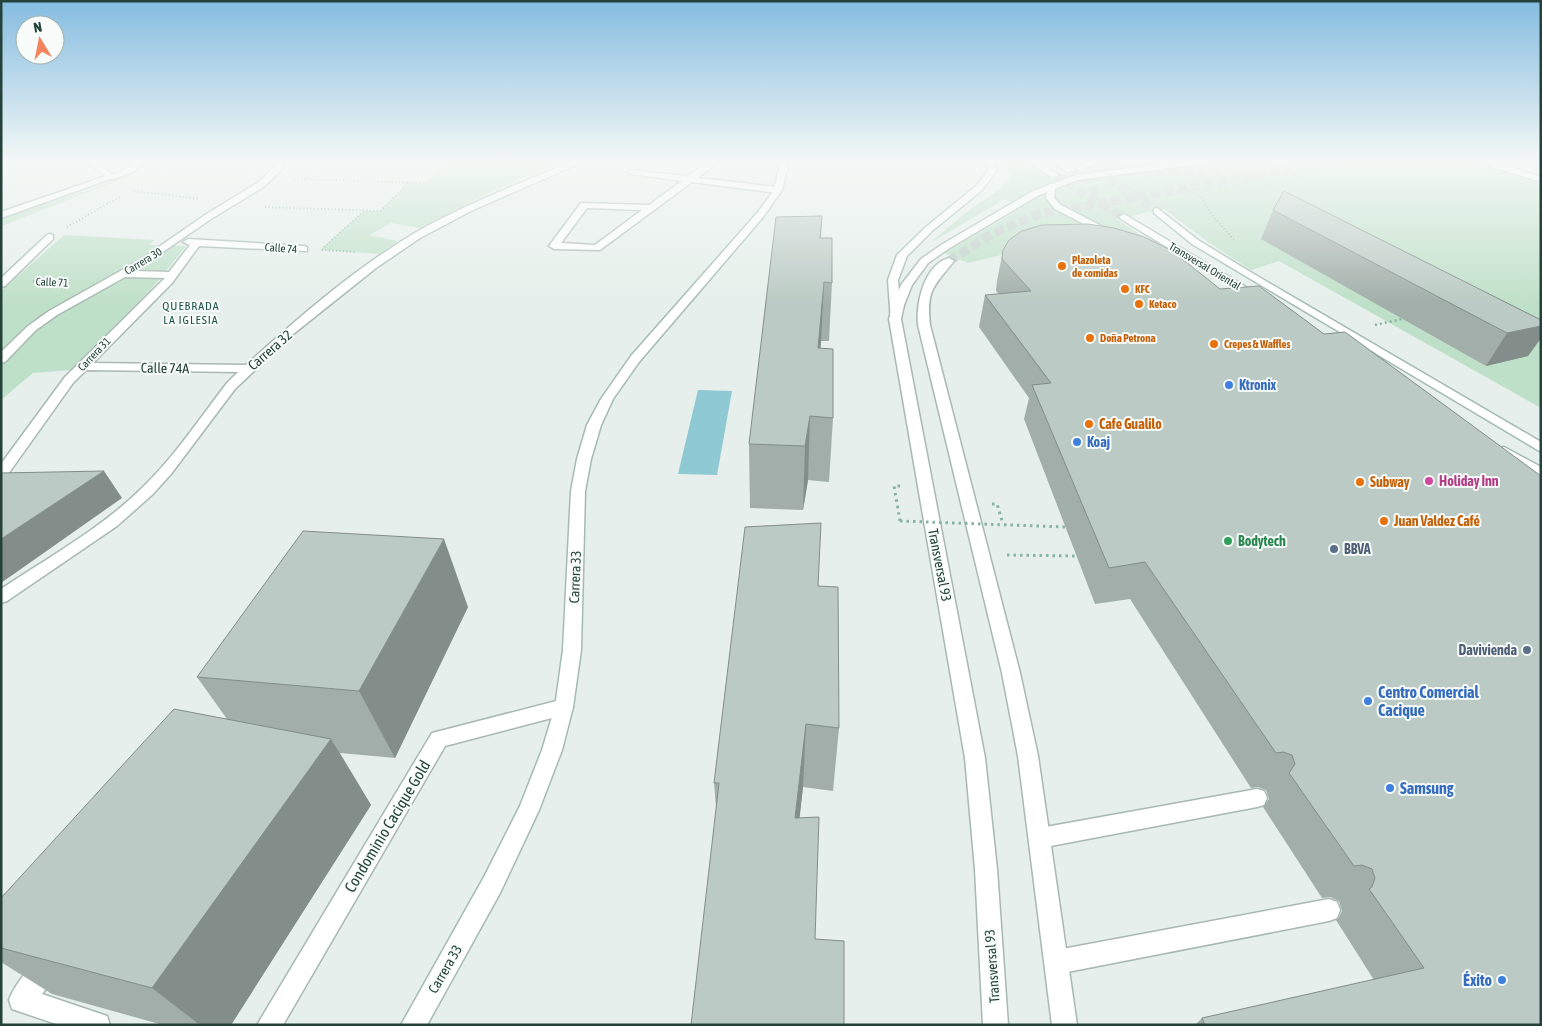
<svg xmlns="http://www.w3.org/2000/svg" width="1542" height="1026" font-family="'Asap Condensed',sans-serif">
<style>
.green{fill:#bfe0c8}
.water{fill:#8ec9d4}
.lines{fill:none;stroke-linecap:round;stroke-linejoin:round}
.tertiary-tunnel{stroke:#bfccc8;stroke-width:9;stroke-dasharray:9 4.5;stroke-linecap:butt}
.secondary-tunnel{stroke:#bfccc8;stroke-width:9;stroke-dasharray:9 4.5;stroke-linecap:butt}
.service-casing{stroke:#a8b8b2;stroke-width:3}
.minor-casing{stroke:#a8b8b2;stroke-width:3}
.tertiary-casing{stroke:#a8b8b2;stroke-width:3}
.secondary-casing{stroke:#a4bbb3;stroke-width:3}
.path-far2{stroke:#86b3a5;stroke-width:2;stroke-dasharray:1 2.5;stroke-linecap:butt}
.path-far1{stroke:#86b3a5;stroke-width:2.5;stroke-dasharray:2 3;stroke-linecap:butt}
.path{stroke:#86b3a5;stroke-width:3;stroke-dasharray:2.5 4;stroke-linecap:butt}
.service{fill:#fff;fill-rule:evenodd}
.minor{fill:#fff;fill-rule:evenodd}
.tertiary{fill:#fff;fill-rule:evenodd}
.secondary{fill:#fff;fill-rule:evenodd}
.path-bridge-far1{stroke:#86b3a5;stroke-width:2;stroke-dasharray:1 2.5;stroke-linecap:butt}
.path-bridge{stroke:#86b3a5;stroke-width:3;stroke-dasharray:2.5 4;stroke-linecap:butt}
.wall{fill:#a1aea9}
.shaded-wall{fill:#838d89}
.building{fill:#bbcac4;stroke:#838d89}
.food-dot{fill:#e8710a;stroke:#f7fbf9;stroke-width:2}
.shop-dot{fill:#3f7fe0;stroke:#f7fbf9;stroke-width:2}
.hotel-dot{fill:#d1479c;stroke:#f7fbf9;stroke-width:2}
.leisure-dot{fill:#2e9e5b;stroke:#f7fbf9;stroke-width:2}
.service-dot{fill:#5c6f8a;stroke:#f7fbf9;stroke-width:2}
.labels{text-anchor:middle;stroke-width:4;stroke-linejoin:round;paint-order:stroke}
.far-street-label{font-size:11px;fill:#24423a;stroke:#f7fbf9}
.far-food-label{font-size:11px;font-weight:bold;fill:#c56008;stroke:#f7fbf9;text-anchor:start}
.far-neighbourhood-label{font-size:12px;letter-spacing:1px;fill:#1f5548;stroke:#f7fbf9}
.street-label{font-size:14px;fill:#24423a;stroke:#f7fbf9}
.shop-label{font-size:14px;font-weight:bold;fill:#366cbe;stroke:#f7fbf9;text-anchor:start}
.food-label{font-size:14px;font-weight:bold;fill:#c56008;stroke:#f7fbf9;text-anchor:start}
.hotel-label{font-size:14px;font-weight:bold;fill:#b23c85;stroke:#f7fbf9;text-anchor:start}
.leisure-label{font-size:14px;font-weight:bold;fill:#27864d;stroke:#f7fbf9;text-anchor:start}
.service-label{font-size:14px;font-weight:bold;fill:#4e5e75;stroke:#f7fbf9;text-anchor:start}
.near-shop-label{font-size:16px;font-weight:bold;fill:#366cbe;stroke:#f7fbf9;text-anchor:start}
.near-street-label{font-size:16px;fill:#24423a;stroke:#f7fbf9}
</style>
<rect width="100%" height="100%" fill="#e6efeb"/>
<path class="green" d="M449 160H565L497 189 420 228 391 223 369 235 397 241 379 254 320 250 364 211H380L409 182 428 183Z
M1003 160C1021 160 1025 167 1040 172 1060 180 1086 166 1105 160H1463L1541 184V408L1279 261 1251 270 1208 242 1164 209 1116 219 1211 280 1188 289 1059 241 968 263 944 253 1022 208 1005 199 930 243 964 214 1000 189 1012 177V171Z
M129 176 2 226H1V219Z
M64 235 155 240 149 245 186 246 154 286 71 370 33 373 1 400V291Z"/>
<path class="water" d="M698 390 732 391 717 475 678 474Z"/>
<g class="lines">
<path class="tertiary-tunnel" d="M949 261 992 234 1039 214 1344 160"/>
<path class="secondary-tunnel" d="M1090 165C1158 180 1212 170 1279 160
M1071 170C1083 176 1093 182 1095 196L1089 202
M1098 170 1157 211
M1055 175 1124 217"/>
<defs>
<path id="service" d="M139 160H148L135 171 112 180 108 177 129 167Z
M711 160H720L698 178 778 187 782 190 778 193 692 182 600 250 554 249 549 246 581 203 649 205 682 181 632 174 628 172 629 170 688 176ZM587 208 642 210 595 245 561 243Z
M1486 161H1492L1541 177V182L1486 165Z
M564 699 571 701 573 707 571 713 445 746 283 1025H257L432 733Z
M1257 789 1264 791 1267 798 1264 805 1257 807 1040 848 1032 845 1029 838 1032 831 1040 828Z
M1329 899 1337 902 1340 910 1337 918 1329 921 1057 974 1049 970 1045 962 1049 954 1057 950Z
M47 957 55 961 59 969 55 977 42 994 107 1016 110 1025H59L12 1009 9 1000C15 984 31 963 47 957Z"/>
<path id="minor" d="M83 160H92L116 177 1 218V212L106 176Z
M278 160H286L282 169 265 186 211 219 135 271 169 272 190 245 183 242 188 239 304 246 307 247V251L199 246 172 283 93 363 246 365C298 318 353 270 413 234 465 204 521 183 576 160H587L471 211 420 238 376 268 292 335 235 389 171 474 153 494 117 526 7 601 1 603V589C49 557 102 528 143 487 175 456 200 418 227 383L238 372 86 370 73 383 6 477 1 478V464L65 377 165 278 125 277 57 315 36 330 5 362 1 363V352L28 326 49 311 140 260 205 215 259 182 275 166Z
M50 234 53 235V239L5 286 1 287V278L47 235Z"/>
<path id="tertiary" d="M1196 160H1219L1215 162 1077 180 1039 195 948 249 928 263 912 285 904 305 901 319 985 758 997 869 1008 1025H983L975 869 965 758 889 319 893 305 901 285 921 259 941 245 1033 191 1076 175Z
M949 258 954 261C934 286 926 290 930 325L1020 673 1038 756 1077 1025H1052L1018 756 1002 673 918 325C916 303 924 265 949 258Z"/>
<path id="secondary" d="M781 160H789L782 190 764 216 639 362 613 399 601 425 591 459 585 491 581 650 573 707 562 750 539 810 500 893 427 1025H401L484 877 520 806 542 750 555 707 563 650 571 491 577 459 587 425 601 399 631 356 758 212 774 190Z
M987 160H995L996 171 982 190 932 231 907 256 898 280 901 319 899 321H891L888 280 897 255 926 227 976 186 988 171Z
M1025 160H1035L1059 175 1052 177Z
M1049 160H1059L1075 170 1068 172Z
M1078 160H1088L1094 165 1087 167Z
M1051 183 1055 186 1054 198 1061 205 1111 231V235H1105L1055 209 1046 198 1047 186Z
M1157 208 1198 240 1247 270 1541 442V452L1192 244 1154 213V209Z
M1124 214 1261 296 1262 298 1261 300H1253L1121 219 1119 217Z
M1504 447 1541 467V477L1499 454 1497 451 1499 448Z"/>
</defs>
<use href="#service" class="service-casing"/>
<use href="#minor" class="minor-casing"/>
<use href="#tertiary" class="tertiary-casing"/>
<use href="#secondary" class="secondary-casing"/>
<path class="path-far2" d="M1266 160 1304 178
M1366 160 1374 164
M161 170 176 160
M294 179 427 183 449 160
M305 179 328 160
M1177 184 1202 198 1211 214 1235 241
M134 191 199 199
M265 207 380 211 409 182
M67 227 121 196
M324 247 364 211
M322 250 356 252"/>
<path class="path-far1" d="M33 281 64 283
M1375 325 1402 319"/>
<path class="path" d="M992 504H997L1003 524
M900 521 894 486H901
M1007 555 1076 556"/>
<use href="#service" class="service"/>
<use href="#minor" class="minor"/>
<use href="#tertiary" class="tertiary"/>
<use href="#secondary" class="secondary"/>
<path class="path-bridge-far1" d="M973 163 1049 180"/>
<path class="path-bridge" d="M900 521 1065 527"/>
</g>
<path class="wall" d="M1273 210 1541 320V338L1528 356 1486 366 1261 239Z
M822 216 821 238 832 283 829 341H821L820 348 833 418 829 482 808 480 803 510 750 508 749 444Z
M1003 250 1541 1025H1195L1202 1018 1374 980 1336 920 1339 917 1342 911 1339 901 1330 897 1322 898 1263 807 1269 799 1266 790 1258 787 1251 788 1130 599 1095 604 1024 419 1029 398 979 327 985 295 999 294 996 291 997 281Z
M818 586 839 728 833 791 803 787 799 818 815 939 716 807 714 783Z
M468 607 395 758 340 753 371 805 231 1025H163L52 994 1 962V898L227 719 197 677Z"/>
<path class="shaded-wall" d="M824 282 821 341 816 410 818 348Z
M1541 326V338L1528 356 1486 366 1507 333Z
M810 416 808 480 803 510 805 446Z
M104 471 122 498 1 583V539Z
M444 539 468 607 395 758 359 691Z
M806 724 803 787 793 879 795 818Z
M331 739 371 805 231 1025H200L152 988Z"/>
<path class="building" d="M1284 191 1541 320V326L1507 333 1273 210Z
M822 216 820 238H832V283L824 282 818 348 833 349V418L810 416 805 446 749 444 776 217Z
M1088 224 1114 228 1144 237 1171 250 1220 289 1259 286 1324 334 1345 332 1541 476V1025H1205L1202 1018 1424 968 1369 889 1372 887 1375 878 1372 869 1362 865 1354 866 1289 773 1295 764 1292 755 1283 752 1276 753 1145 562 1109 568 1032 385 1051 383 985 295 1031 291 1002 259 1003 250 1009 240 1022 231 1042 225Z
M104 471 1 539V473Z
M821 523 818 586 838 587 839 728 806 724 795 818 819 817 815 939 844 941V1025H691L719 783H714L745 527Z
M303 531 444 539 359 691 197 677Z
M174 709 331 739 152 988 1 948V898Z"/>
<linearGradient id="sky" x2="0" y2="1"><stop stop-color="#84bce0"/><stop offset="0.53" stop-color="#f4f8f6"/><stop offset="1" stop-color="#f4f8f6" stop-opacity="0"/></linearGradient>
<rect width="1542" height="304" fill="url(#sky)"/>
<g class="food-dot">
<circle cx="1062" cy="266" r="5"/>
<circle cx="1125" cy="289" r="5"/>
<circle cx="1139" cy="304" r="5"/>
<circle cx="1090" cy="338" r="5"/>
<circle cx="1214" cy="344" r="5"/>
<circle cx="1089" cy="424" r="5"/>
<circle cx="1360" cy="482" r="5"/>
<circle cx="1384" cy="521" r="5"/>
</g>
<g class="shop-dot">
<circle cx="1229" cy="385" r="5"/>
<circle cx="1077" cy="442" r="5"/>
<circle cx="1368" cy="701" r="5"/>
<circle cx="1390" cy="788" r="5"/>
<circle cx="1502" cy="980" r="5"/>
</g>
<circle class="hotel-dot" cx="1429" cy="481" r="5"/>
<circle class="leisure-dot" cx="1228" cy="541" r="5"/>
<g class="service-dot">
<circle cx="1334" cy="549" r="5"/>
<circle cx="1527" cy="650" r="5"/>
</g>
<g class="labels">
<g class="far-street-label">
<text transform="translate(281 248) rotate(4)" y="4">Calle 74</text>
<text transform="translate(143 261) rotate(-31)" y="4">Carrera 30</text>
<text transform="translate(1205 266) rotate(31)" y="4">Transversal Oriental</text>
<text transform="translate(52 282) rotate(3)" y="4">Calle 71</text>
<text transform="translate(94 354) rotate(-46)" y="4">Carrera 31</text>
</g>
<g class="far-food-label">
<text x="1072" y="264">Plazoleta<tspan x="1072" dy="13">de comidas</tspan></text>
<text x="1135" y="293">KFC</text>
<text x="1149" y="308">Ketaco</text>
<text x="1100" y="342">Doña Petrona</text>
<text x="1224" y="348">Crepes &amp; Waffles</text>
</g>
<g class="far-neighbourhood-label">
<text x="191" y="310">QUEBRADA<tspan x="191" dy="14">LA IGLESIA</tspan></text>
</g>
<g class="street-label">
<text transform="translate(270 350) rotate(-41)" y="5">Carrera 32</text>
<text transform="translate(165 368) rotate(1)" y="5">Calle 74A</text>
<text transform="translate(940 565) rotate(79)" y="5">Transversal 93</text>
<text transform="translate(575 577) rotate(-88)" y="5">Carrera 33</text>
<text transform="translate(992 966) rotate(-94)" y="5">Transversal 93</text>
<text transform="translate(445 969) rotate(-60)" y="5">Carrera 33</text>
</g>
<g class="shop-label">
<text x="1239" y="390">Ktronix</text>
<text x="1087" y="447">Koaj</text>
</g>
<g class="food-label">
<text x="1099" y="429">Cafe Gualilo</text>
<text x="1370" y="487">Subway</text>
<text x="1394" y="526">Juan Valdez Café</text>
</g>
<g class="hotel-label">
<text x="1439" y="486">Holiday Inn</text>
</g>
<g class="leisure-label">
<text x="1238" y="546">Bodytech</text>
</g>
<g class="service-label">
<text x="1344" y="554">BBVA</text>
<text x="1517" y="655" text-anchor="end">Davivienda</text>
</g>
<g class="near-shop-label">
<text x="1378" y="698">Centro Comercial<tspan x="1378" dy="18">Cacique</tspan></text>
<text x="1400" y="794">Samsung</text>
<text x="1492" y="986" text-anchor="end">Éxito</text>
</g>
<g class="near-street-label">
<text transform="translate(387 826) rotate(-59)" y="6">Condominio Cacique Gold</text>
</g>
</g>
<rect width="1542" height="1026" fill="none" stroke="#24423a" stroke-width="5"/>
<g transform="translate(40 40) rotate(350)"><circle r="24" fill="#f7fbf9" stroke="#a3b1ad"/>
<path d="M0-4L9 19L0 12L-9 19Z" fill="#f4845f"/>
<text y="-8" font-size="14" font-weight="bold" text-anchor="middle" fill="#24423a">N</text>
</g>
</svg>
